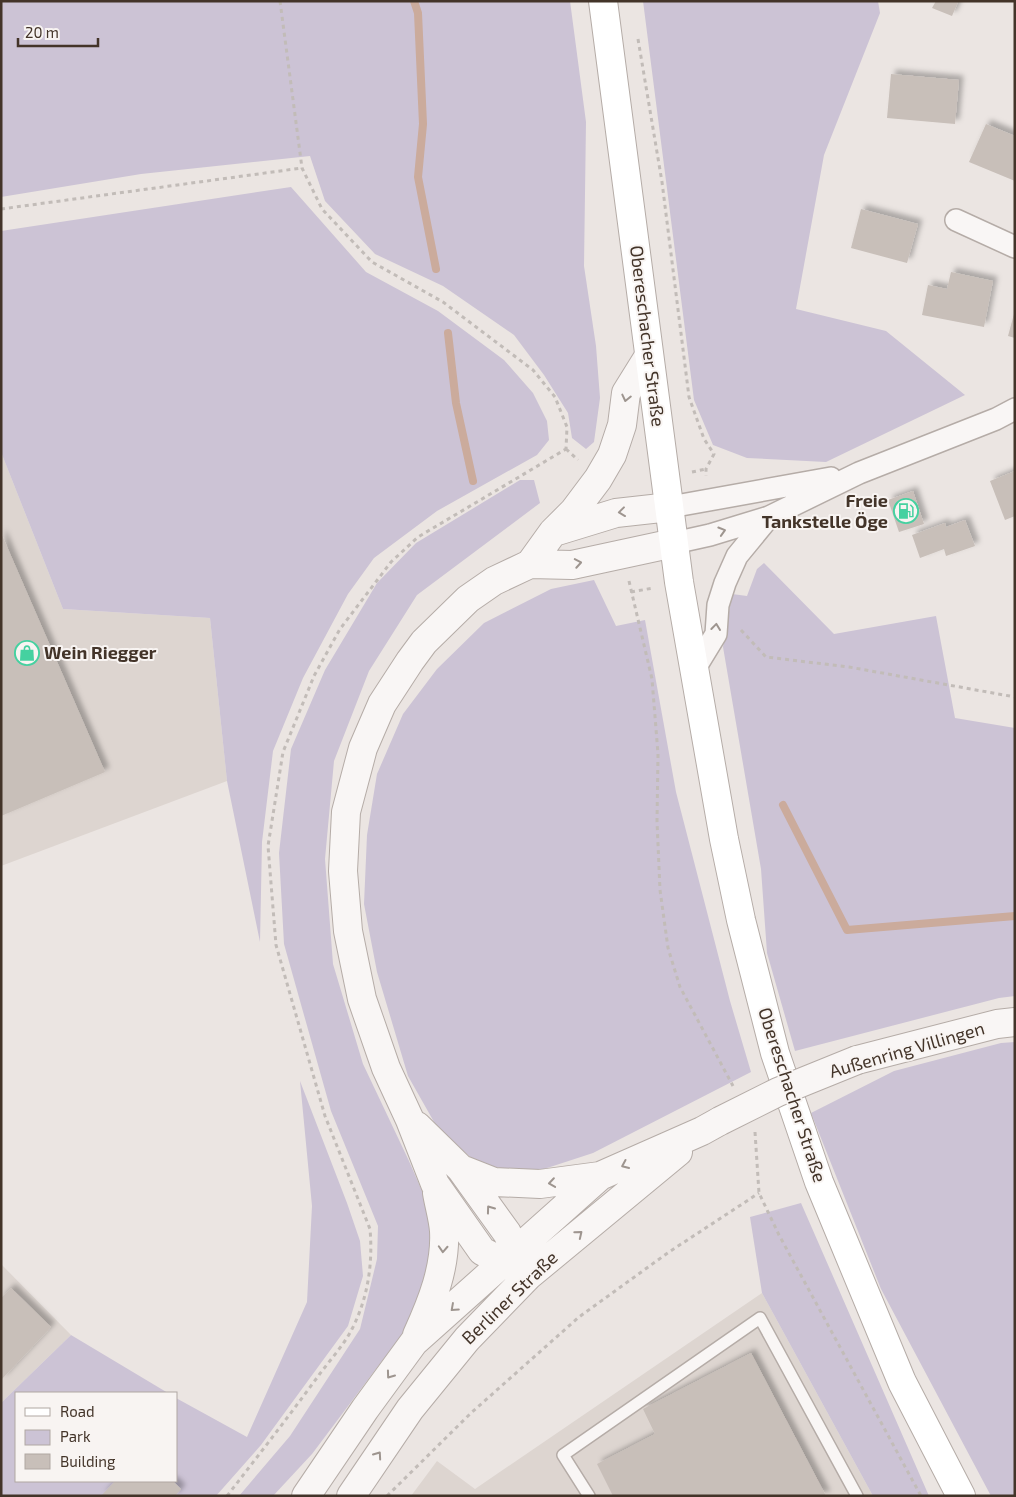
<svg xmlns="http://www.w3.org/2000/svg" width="1016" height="1497" font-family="'Exo 2',sans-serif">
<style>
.built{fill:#ddd5d0}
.green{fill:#ccc3d5}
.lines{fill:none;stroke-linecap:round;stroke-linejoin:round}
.stream{stroke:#cbab9c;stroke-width:8}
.building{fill:#c8bfb9;filter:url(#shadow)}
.service-casing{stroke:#b5aca7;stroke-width:14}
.minor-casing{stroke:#b5aca7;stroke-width:24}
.tertiary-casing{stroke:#b5aca7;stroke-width:30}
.secondary-casing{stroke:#b5aca7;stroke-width:30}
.path{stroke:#c2bcb8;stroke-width:3;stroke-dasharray:4 4;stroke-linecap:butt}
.service{stroke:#f9f6f5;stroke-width:11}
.minor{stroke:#f9f6f5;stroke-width:21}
.tertiary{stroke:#f9f6f5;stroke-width:28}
.secondary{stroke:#fff;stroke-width:28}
.tertiary-bridge-casing{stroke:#b5aca7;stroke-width:30;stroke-linecap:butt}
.tertiary-bridge{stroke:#f9f6f5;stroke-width:28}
.oneway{stroke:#9e958f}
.labels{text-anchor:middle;stroke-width:4;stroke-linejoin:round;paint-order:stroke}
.street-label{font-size:18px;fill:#433429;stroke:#f8f4f2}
.poi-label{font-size:18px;font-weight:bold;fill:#433429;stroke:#f8f4f2;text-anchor:end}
</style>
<defs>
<filter id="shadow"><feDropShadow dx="4.5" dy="-4.5" stdDeviation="2.5" flood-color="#0004"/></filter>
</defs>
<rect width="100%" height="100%" fill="#ebe5e2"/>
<path class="built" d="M1 452 63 609 210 618 227 781 1 866Z
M1 1264 71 1335 1 1403Z
M762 1293 873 1496H411L437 1461 475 1489Z"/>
<path class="green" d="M1 1H570L586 122 584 266 596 346 600 398 594 442 586 449 572 438 568 413 544 375 514 335 443 286 375 254 325 201 310 156 141 174 1 197Z
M643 1H878L880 13 824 155 796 309 886 331 965 395 826 462 747 458 713 445 694 400Z
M291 187 366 272 438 311 504 360 533 393 547 421 549 440 537 455 437 511 374 558 348 594 303 678 273 751 262 842 260 942 227 781 210 618 63 609 1 452V231Z
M520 480H534L540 503 417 595 369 671 334 761 325 859 333 964 363 1064 409 1161 431 1212 434 1259 421 1309 312 1454 273 1496H239L290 1436 360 1329 377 1259 378 1226 331 1111 284 944 279 853 291 749 325 670 377 583 416 543Z
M764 563 834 634 936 616 955 718 1015 728V996L999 998 795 1051 767 953 761 869 723 647 732 594 747 596 757 569Z
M594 580 616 626 645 620 676 792 730 1001 751 1072 593 1153 544 1169 507 1170 475 1161 438 1129 408 1076 377 972 364 904 367 835 377 774 403 714 437 669 484 623 551 589Z
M1015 1042V1496H991L881 1289 811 1113 894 1071 1001 1043Z
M300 1081 347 1203 360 1241 363 1276 348 1326 261 1445 216 1496H1V1403L71 1335 168 1393H16V1481H176V1398L247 1437 307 1302 312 1206Z
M801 1203 929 1496H873L762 1293 750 1217Z"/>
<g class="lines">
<path class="stream" d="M414 1 418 13 423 124 418 177 436 269
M448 333 456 403 473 481
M783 805 847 930 1015 916"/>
</g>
<path class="building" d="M936 1 958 2 952 16 932 8Z
M891 74 959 80 955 124 887 118Z
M986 124 1015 136V181L969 162Z
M861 209 918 224 907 263 851 248Z
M951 272 993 281 984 327 922 315 928 285 947 289Z
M1014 314H1015V338L1008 336Z
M1015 471V516L1005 520 990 481Z
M913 491 924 524 899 532 888 500Z
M965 520 975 546 946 556 944 549 920 558 912 535 945 523 946 527Z
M1 533 105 772 1 816Z
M11 1288 51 1327 1 1380V1298Z
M751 1353 826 1496H613L597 1464 655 1434 643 1409Z
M115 1481H173L181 1489 175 1496H101Z"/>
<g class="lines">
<defs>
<path id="service" d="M589 1496 563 1455 760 1318 857 1496"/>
<path id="minor" d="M956 220 1015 247
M670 507 831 478
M674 543 710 535 769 517 859 473 996 419 1015 409
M694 670 716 634 718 605 725 583 737 556 769 517"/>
<path id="tertiary" d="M554 532 616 513 670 507
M530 564 572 565 674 543
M857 1060 997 1024 1015 1022
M417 1126 461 1169 507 1233 523 1266
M461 1169 494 1182 540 1184 600 1176
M528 1276 482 1251 435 1184 410 1120 386 1068 362 999 348 931 343 871 346 812 363 748 382 704 410 661 424 642 468 599 494 581 530 564 553 532 574 511 598 479 612 455 622 425 626 393 649 356
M417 1335C432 1302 446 1267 444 1231 443 1218 439 1205 437 1193
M306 1496 365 1409 414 1342 600 1176 702 1131 720 1121
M351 1496 410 1409 467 1339 528 1276 678 1152"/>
<path id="secondary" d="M603 1 679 582 724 839 741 920 775 1053 819 1182 902 1382 961 1496"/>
</defs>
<use href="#service" class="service-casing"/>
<use href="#minor" class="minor-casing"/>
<use href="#tertiary" class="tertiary-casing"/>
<use href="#secondary" class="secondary-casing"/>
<path class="path" d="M280 1 302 168 322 209 372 262 443 302 533 370 555 397 567 427 566 449
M638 39 662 182 689 397 704 439 714 454 706 469V476
M1 209 302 168
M566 449 578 460
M692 472 706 469
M629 581 652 679 658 754 657 821 660 890 668 948 680 987 733 1086
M631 592 653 588
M741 630 766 657 849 667 1015 697
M755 1132 759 1193 779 1235 921 1496
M227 1496C258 1456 289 1416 319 1375 330 1360 344 1345 352 1329 368 1298 373 1263 370 1229L325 1116 276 945 268 846 283 752 314 676 340 629 391 562 418 537 566 449
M387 1496 471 1413 579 1317 669 1252 759 1193"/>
<use href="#service" class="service"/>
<use href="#minor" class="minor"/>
<use href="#tertiary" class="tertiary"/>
<use href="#secondary" class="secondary"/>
<defs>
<path id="tertiary-bridge" d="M720 1121 778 1092 857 1060"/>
</defs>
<use href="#tertiary-bridge" class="tertiary-bridge-casing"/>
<use href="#tertiary-bridge" class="tertiary-bridge"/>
</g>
<defs><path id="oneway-chevron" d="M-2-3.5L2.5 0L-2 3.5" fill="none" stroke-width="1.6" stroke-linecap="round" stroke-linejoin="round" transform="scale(1.25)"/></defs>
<g class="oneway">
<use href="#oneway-chevron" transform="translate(626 398) rotate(103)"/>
<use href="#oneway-chevron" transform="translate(622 512) rotate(173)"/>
<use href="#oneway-chevron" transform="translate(722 531) rotate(-17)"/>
<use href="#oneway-chevron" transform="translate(578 563) rotate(-10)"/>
<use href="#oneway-chevron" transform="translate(716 627) rotate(-83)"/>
<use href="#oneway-chevron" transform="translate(625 1165) rotate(156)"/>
<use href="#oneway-chevron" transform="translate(552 1183) rotate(172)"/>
<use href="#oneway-chevron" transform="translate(490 1209) rotate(-126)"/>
<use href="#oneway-chevron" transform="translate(579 1234) rotate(-39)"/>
<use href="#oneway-chevron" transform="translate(443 1249) rotate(93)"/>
<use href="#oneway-chevron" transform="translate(454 1308) rotate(138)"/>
<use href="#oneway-chevron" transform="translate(390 1375) rotate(126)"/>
<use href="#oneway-chevron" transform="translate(378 1455) rotate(-55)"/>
</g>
<defs>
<symbol id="fuel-ring" viewBox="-11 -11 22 22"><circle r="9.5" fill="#f8f4f2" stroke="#45d1a0" stroke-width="1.5"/><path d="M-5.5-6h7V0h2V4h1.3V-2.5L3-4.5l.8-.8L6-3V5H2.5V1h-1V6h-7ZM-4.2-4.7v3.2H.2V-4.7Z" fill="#45d1a0"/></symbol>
<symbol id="shop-ring" viewBox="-11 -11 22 22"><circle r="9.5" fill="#f8f4f2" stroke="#45d1a0" stroke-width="1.5"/><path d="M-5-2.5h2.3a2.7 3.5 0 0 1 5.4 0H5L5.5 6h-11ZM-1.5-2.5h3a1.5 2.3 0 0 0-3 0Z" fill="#45d1a0"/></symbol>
</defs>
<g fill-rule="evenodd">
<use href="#fuel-ring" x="892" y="497" width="28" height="28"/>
<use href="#shop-ring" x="13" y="639" width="28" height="28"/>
</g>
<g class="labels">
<g class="street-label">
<text transform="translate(647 336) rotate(83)" y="6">Obereschacher Straße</text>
<text transform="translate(907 1050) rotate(-16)" y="6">Außenring Villingen</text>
<text transform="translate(792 1095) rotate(72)" y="6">Obereschacher Straße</text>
<text transform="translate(510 1298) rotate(-44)" y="6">Berliner Straße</text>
</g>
<g class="poi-label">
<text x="888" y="507">Freie<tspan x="888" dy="21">Tankstelle Öge</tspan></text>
<text x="44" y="659" text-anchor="start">Wein Riegger</text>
</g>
</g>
<rect width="1016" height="1497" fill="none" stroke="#433429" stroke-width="5"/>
<rect x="15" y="1392" width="162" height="90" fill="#f8f4f2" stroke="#b0a7a2"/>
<rect x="25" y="1408" width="25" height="8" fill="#ffffff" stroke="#b0a7a2"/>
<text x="60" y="1417" font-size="15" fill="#433429">Road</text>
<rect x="25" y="1430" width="25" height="15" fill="#ccc3d5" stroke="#b0a7a2"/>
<text x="60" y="1442" font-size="15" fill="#433429">Park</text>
<rect x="25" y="1454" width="25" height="15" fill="#c8bfb9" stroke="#b0a7a2"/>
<text x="60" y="1467" font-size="15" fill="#433429">Building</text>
<path d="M18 38v8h80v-8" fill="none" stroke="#433429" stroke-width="2.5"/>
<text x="25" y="38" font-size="15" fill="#433429" stroke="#f8f4f2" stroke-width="4" paint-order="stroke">20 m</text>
</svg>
